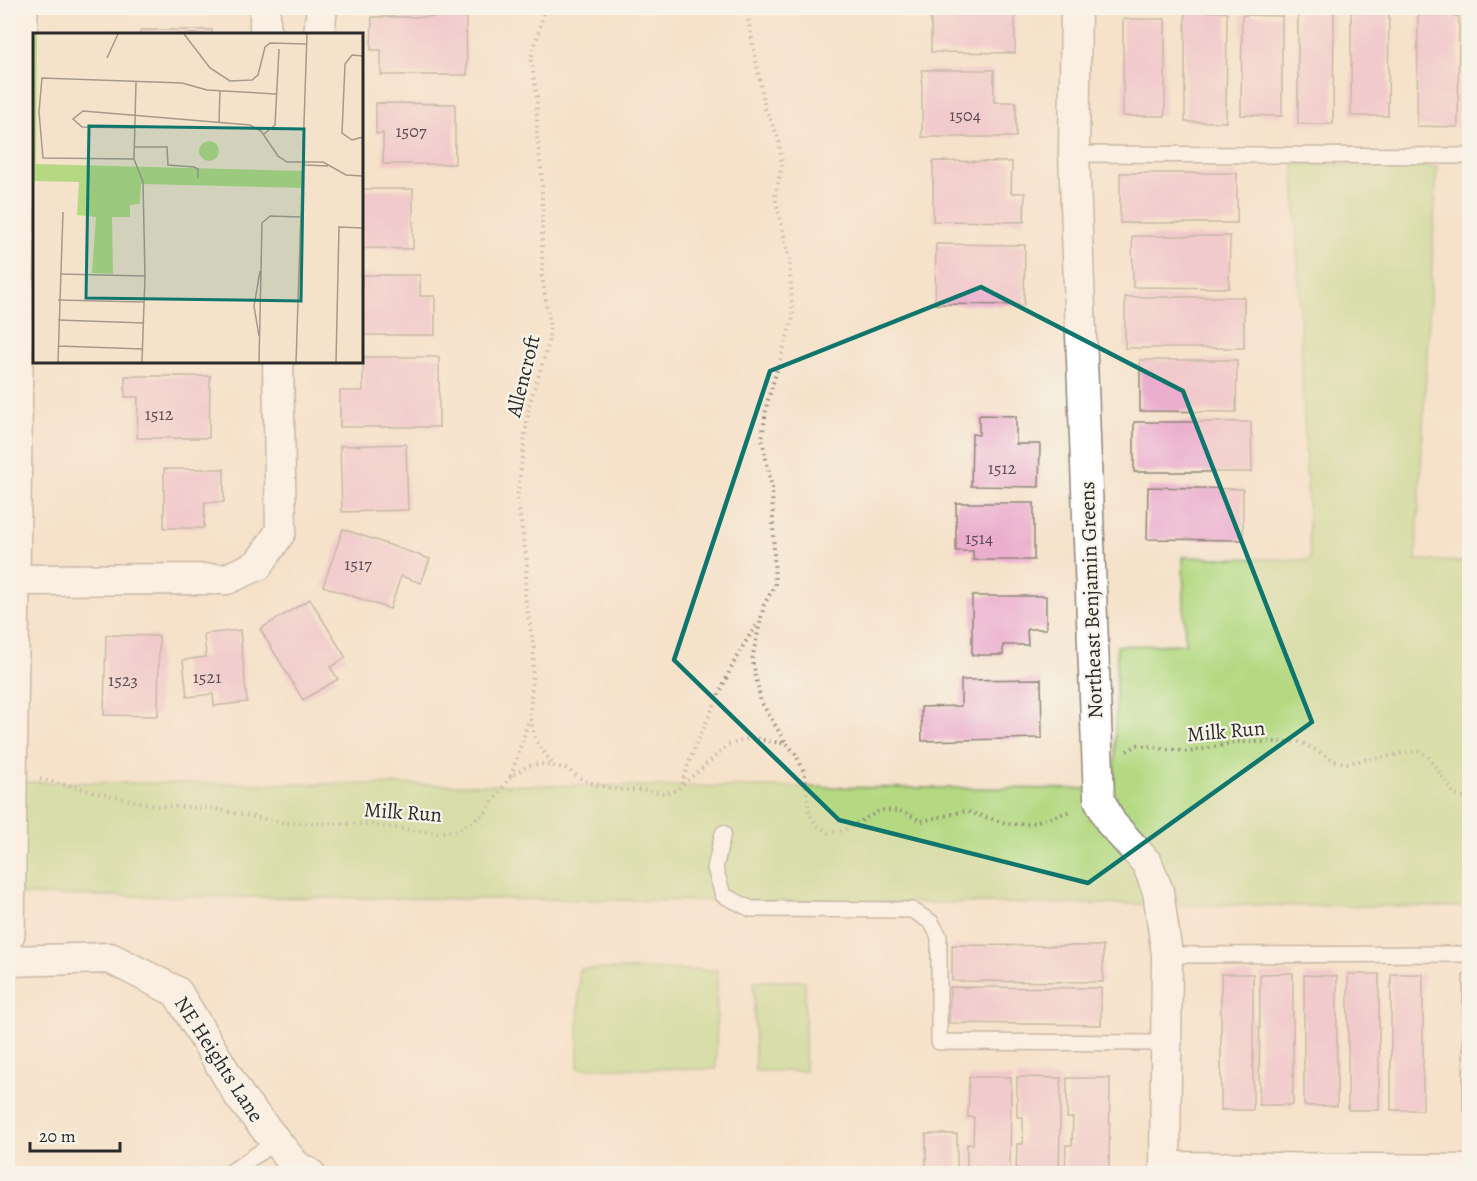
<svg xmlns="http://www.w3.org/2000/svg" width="1477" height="1181" font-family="Alegreya,serif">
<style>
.green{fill:#b4d982;stroke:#708256;stroke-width:1.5}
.building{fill:#ebaece}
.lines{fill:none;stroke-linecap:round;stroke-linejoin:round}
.service-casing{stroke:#90867a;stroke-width:18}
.minor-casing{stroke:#90867a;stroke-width:33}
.tertiary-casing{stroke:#90867a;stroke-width:36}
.path{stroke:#90867a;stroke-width:4;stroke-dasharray:1.5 4.5;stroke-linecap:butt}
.service{stroke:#fff;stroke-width:15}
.minor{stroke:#fff;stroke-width:30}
.tertiary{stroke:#fff;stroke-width:33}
.marked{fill:none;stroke:#0f766e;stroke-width:4.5;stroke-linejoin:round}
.labels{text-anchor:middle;stroke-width:4.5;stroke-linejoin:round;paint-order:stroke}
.number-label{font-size:18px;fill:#5b4c54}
.street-label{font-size:21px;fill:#2b2b2b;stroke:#f7f3e8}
.inset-road{fill:none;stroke:#a4998a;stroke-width:1.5}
.view{fill:#0f766e;fill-opacity:0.15;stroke:#0f766e;stroke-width:3}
.inset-edge{fill:none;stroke:#2b2b2b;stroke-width:3}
</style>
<rect width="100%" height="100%" fill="#f7f3e8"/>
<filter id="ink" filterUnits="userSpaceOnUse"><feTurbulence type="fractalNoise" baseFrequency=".0167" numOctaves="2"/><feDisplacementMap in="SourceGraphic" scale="12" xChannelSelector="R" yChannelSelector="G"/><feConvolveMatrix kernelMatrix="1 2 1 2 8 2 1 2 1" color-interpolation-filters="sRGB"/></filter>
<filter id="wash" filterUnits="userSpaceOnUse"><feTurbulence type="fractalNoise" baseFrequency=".008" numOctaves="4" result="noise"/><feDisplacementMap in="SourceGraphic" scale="24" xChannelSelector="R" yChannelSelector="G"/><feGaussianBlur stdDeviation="1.35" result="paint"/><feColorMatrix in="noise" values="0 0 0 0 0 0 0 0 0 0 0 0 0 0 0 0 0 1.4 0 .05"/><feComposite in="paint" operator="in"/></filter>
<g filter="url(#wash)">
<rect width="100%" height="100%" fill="#f5e2ca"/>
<path class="green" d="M1294 164 1437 167 1416 560 1469 562V907L8 895V782L1114 789 1117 646 1185 644 1183 557 1310 560Z
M579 969 717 970 716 1069 578 1068Z
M754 981H805V1071H755Z"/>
<g id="blocks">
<path class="building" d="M931 8H1007V12H1015V53L931 52Z
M1298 8H1334L1333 124H1298Z
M1185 11 1227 12 1226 122H1185Z
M1351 11H1389L1388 116H1351Z
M1242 15 1282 16V116L1241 115Z
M1418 15 1459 16 1458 127 1417 126Z
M372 17H466L467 75H381V50H371Z
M1123 19H1165V116H1123Z
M140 30H212V34H140Z
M922 70H994V102H1016V137H922Z
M376 103 455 104V164H383V133L376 134Z
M933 161 1012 162 1011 193H1025L1024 222 933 221Z
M1120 173H1237V223H1120Z
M362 189H413V249L362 248Z
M1132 236H1230L1229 288 1133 287Z
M936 244 1025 245 1024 305 935 304Z
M362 275H420V296H435V335H362Z
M1125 297H1244V348H1125Z
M363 357H439V427H340V391H363Z
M1140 360H1237L1236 412 1140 411Z
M125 376H210L209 438H137L138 397H125Z
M979 415 1016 416V444H1040L1039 487 971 486 972 434 979 435Z
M1134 422H1251L1252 472H1134Z
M406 444 408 510 342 512 340 446Z
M164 469H224V502H205L204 528H164Z
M1148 487 1243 489V540L1147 539Z
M956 503H1034V560H973V551H956Z
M343 529 430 559 421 583 401 576 390 609 323 586Z
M972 596H1046V629H1027L1028 645H1003V655H972Z
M310 599 346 658 330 667 338 679 303 700 260 629Z
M240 630 247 702 214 706 213 694 187 697 183 660 206 657 204 634Z
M106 635 159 636 158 716 104 715Z
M1041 679 1042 738 922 741 921 707 961 706V680Z
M952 945 1103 946V982L952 981Z
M1293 973V1105H1259L1260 974Z
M1221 974H1253V1110H1221Z
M1348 974H1379V1110H1348Z
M1391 974H1423V1110H1391Z
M1304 975 1337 976V1106H1304Z
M1463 975H1470V1111H1463Z
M950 987 1101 988V1025L949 1023Z
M969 1077H1011L1010 1174H967V1144H973L974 1117H968Z
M1017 1077 1061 1078 1059 1174H1016L1017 1144H1023V1117H1017Z
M1067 1078H1110L1109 1174H1065L1066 1145H1072L1073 1118H1067Z
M926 1134H957V1174H926Z"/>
</g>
</g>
<g filter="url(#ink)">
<use href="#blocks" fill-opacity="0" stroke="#90867a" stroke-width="1.5"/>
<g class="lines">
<defs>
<path id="service" d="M1074 154 1470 156
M723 833 715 868 723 895 751 909 912 910 931 922 939 936V1042L1166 1043
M1167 955 1470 954
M228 1174 275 1142"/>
<path id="minor" d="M1076 8 1074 154 1099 799 1111 823 1147 863 1158 891 1167 955 1165 1174
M265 34V8
M319 34 322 8
M13 580 227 579 258 565 281 531 278 362
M8 961 110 958 177 992 240 1097 296 1166 310 1174
M1165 1167 1470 1170"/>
<path id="tertiary" d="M8 934 21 8"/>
</defs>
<use href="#service" class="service-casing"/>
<use href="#minor" class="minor-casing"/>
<use href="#tertiary" class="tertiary-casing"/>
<path class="path" d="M545 8 531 59 537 97V136L542 176V276L550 325 548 346 529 405 517 498 527 561 525 597 534 648 530 717 535 739 553 765
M746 8 765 108 779 139 782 165 775 196 789 258 793 317 767 403 762 439 772 488 775 585 764 605 752 659 761 702 786 743
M1127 751 1138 745 1189 752 1237 742H1301L1335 761 1347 763 1417 751 1427 755 1455 795 1470 799
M511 776 529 720
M40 779 156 806 210 808 284 823 365 824 437 833 458 830 485 813 509 778 527 766 540 764 565 768 585 781 617 790H643L663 793 676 791 728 745 751 738 787 744 795 753 805 774 809 813 817 825 828 832 843 831 881 810 902 811 921 821 966 811 1008 824H1029L1071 811
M682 784C689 759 698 740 709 716 725 682 734 657 756 626"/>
<use href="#service" class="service"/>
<use href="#minor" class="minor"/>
<use href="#tertiary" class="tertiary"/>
</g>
</g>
<path d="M0 0H1477V1181H0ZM981 287 1183 391 1312 722 1088 883 839 820 674 660 770 371Z" fill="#f5e2ca" fill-opacity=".55" fill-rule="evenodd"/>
<path class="marked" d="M981 287 1183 391 1312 722 1088 883 839 820 674 660 770 371Z"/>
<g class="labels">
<g class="number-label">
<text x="965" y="121">1504</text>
<text x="411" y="137">1507</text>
<text x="159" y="420">1512</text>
<text x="1002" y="474">1512</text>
<text x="979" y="544">1514</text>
<text x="358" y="570">1517</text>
<text x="207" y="683">1521</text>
<text x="123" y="686">1523</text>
</g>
<g class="street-label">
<text transform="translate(523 376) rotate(-76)" y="7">Allencroft</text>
<text transform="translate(1091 600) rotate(-92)" y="7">Northeast Benjamin Greens</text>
<text transform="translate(1226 731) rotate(-5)" y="7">Milk Run</text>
<text transform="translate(403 812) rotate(4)" y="7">Milk Run</text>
<text transform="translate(219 1059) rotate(57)" y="7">NE Heights Lane</text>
</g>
</g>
<g transform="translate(33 33)">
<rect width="330" height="330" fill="#f5e2ca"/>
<path d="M0 1H4L3 131 271 138V155L108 151 107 171 97 172V184H79L80 241 59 240 63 184 44 182 46 149 1 148 0 197ZM166 118a10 10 0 1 1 20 0a10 10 0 1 1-20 0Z" fill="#b4d982"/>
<path class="inset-road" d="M151 1 177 35 197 48 219 47 225 42 232 14 237 10 273 11M330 23 319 22 312 31 309 100 319 107 330 104M74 25 85 1M103 49 101 126 110 149 112 243 109 329M186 90 187 57M101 95 49 94 40 86 50 78 217 92 228 98 245 123 254 129H290L313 142 330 143M231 101 242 92 246 16M101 114H134L135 132 161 134 165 136V145M101 126 10 125 6 79 9 45 149 50 174 57 243 61M269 128 272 132 295 133M27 241 112 243M25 267 111 269M25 287 111 290M226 303 221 273 227 238M25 313 110 316M25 329 30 179M226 329 229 190 237 183 268 184M263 329 274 1M303 329 306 194 330 195"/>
<path class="view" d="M56 93 271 96 268 268 53 265Z"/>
<rect width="330" height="330" class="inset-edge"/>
</g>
<rect width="1477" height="1181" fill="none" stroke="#f7f3e8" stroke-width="30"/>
<path d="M30 1142v9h90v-9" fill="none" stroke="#2b2b2b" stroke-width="3"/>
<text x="39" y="1142" font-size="18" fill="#2b2b2b" stroke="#f7f3e8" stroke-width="4.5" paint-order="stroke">20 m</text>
</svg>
